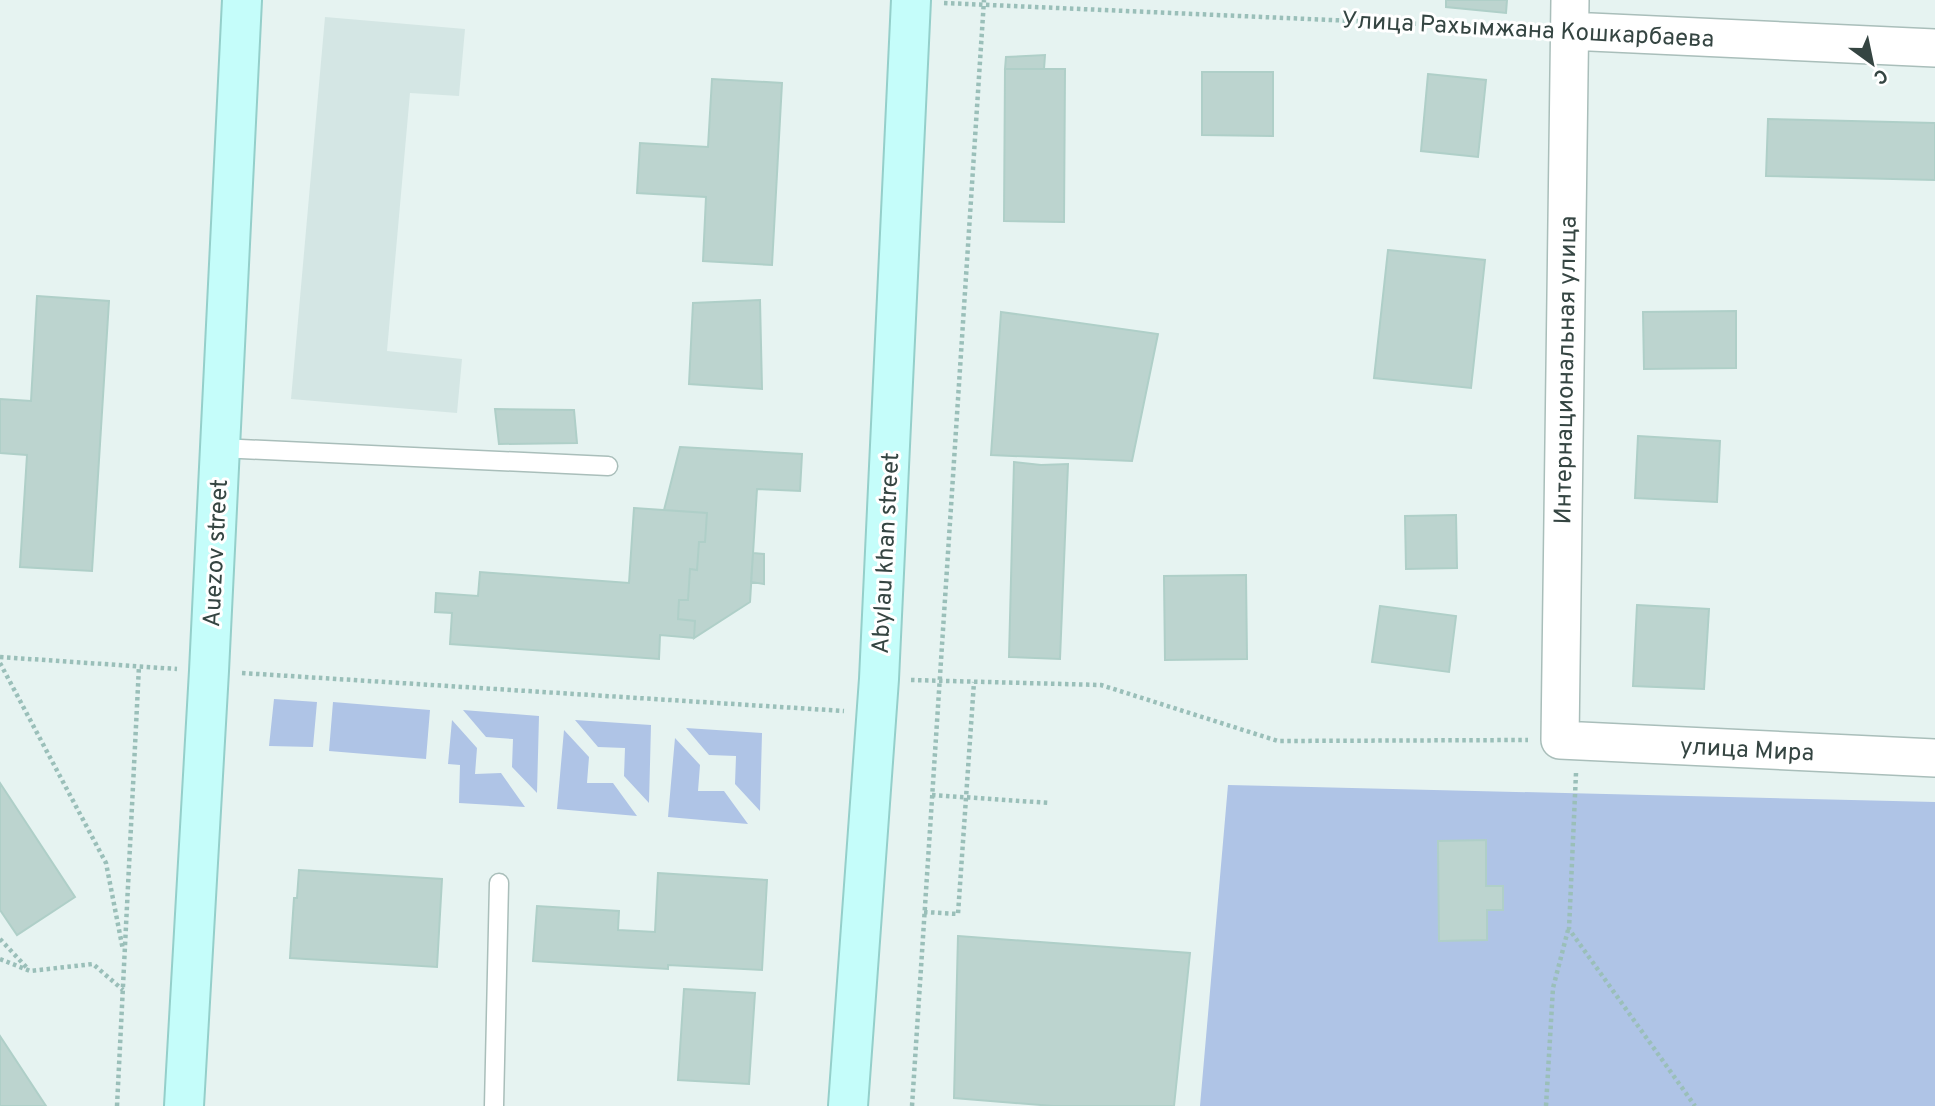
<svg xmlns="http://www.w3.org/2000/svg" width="1935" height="1106" font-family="Overpass,sans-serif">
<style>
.residential{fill:#d4e6e4}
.green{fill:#afc4e6}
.building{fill:#bcd4cf;stroke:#afcfc8;stroke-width:2}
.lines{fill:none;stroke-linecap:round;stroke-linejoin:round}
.lane-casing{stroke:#a9beba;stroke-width:21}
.street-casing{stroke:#a9beba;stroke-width:40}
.secondary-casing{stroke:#94cfca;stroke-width:42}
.path{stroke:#9abfb9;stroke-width:4.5;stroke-dasharray:3.5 3.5;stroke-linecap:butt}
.lane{stroke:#fff;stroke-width:18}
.street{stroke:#fff;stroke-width:37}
.secondary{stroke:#c5fdfa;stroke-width:38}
.labels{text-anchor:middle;stroke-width:6;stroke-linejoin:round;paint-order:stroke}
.street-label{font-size:24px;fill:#354542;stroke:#fff}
</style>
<rect width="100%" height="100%" fill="#e6f3f1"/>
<path class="residential" d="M325 17 465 29 459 96 410 93 387 351 462 359 457 413 291 399Z"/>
<path class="green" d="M274 699 317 702 313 747 269 746Z
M333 702 430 710 426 759 329 751Z
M463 710 539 716 537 793 512 767 513 739 486 737Z
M452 720 477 748 475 774 501 773 525 807 459 803 460 765 448 764Z
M575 720 651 725 649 803 624 776 625 748 598 747Z
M686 728 762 733 760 811 735 784 736 756 709 755Z
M564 730 589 757 587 783H613L637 816 557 809Z
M675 738 700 765 698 791H724L748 824 668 817Z
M1228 785 1935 802V1106H1200Z"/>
<path class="building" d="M1446 0H1507L1506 13 1446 7Z
M1045 55 1044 69H1005L1006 57Z
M1005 69H1065L1064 222 1004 221Z
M1202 72H1273V136L1202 135Z
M1428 74 1486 80 1478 157 1421 151Z
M712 79 782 83 772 265 703 261 706 197 637 193 640 143 708 147Z
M1768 119 1935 123V180L1766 176Z
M1388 250 1485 260 1471 388 1374 378Z
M37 296 109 301 92 571 20 567 27 455 0 453V399L31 401Z
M760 300 762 389 689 384 693 303Z
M1736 311V368L1644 369 1643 312Z
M1001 312 1158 334 1132 461 991 455Z
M495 409 574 410 577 443 499 444Z
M1638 436 1720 441 1717 502 1635 498Z
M680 447 802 454 800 491 757 489 750 602 694 638 695 621 678 619 679 600H688L690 569 697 570 699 542H705L707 513 664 510Z
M1014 462 1041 465 1068 464 1060 659 1009 657Z
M634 508 707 513 705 542H699L697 570 690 569 688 600H679L678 619 695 621 694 638 660 635 659 659 450 644 452 613 435 612 436 593 478 596 480 572 629 583Z
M1456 515 1457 568 1406 569 1405 516Z
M753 553 764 554V584L751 582Z
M1246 575 1247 659 1165 660 1164 576Z
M1637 605 1709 609 1704 689 1633 686Z
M1380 606 1456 616 1449 672 1372 662Z
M0 783 75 897 17 935 0 910Z
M1486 840V886H1503V910H1487V940L1439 941 1438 841Z
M299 870 442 879 437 967 290 958 294 898H297Z
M658 873 767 880 762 970 668 965V969L533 961 537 906 619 911 618 930 655 932Z
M958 936 1190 953 1174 1106H1053L954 1098Z
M684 989 755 993 749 1084 678 1080Z
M0 1036 46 1106H0Z"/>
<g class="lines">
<defs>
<path id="lane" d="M220 448 608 466
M494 1106 499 883"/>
<path id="street" d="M1570 0 1560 740 1935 758
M1569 31 1935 48"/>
<path id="secondary" d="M184 1106 209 671 242 0
M848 1106 879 679 911 0"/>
</defs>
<use href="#lane" class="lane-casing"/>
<use href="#street" class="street-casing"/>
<use href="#secondary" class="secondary-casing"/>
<path class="path" d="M944 3 1536 29
M0 657 177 669
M0 663 106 863 123 950
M242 673 844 711
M911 680 1101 685 1278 741 1528 740
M1576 773 1569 929 1695 1106
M932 795 1050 803
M924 912 958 914 974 682
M0 939 28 969
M0 959 30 971 93 964 123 990
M117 1106 139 666
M912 1106 984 0
M1546 1106 1553 988 1568 930"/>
<use href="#lane" class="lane"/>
<use href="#street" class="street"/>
<use href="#secondary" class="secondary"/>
</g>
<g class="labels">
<g class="street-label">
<text transform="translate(1528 29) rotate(3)" y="8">Улица Рахымжана Кошкарбаева</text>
<text transform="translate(1565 370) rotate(-89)" y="8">Интернациональная улица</text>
<text transform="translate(215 553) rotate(-87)" y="8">Auezov street</text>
<text transform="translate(885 553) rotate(-87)" y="8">Abylau khan street</text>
<text transform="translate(1747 749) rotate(3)" y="8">улица Мира</text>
</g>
</g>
<g transform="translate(1872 63) rotate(147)" stroke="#ffffff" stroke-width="5" paint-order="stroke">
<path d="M0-5L12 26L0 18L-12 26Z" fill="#354542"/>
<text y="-10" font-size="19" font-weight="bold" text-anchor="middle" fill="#354542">С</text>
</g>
</svg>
